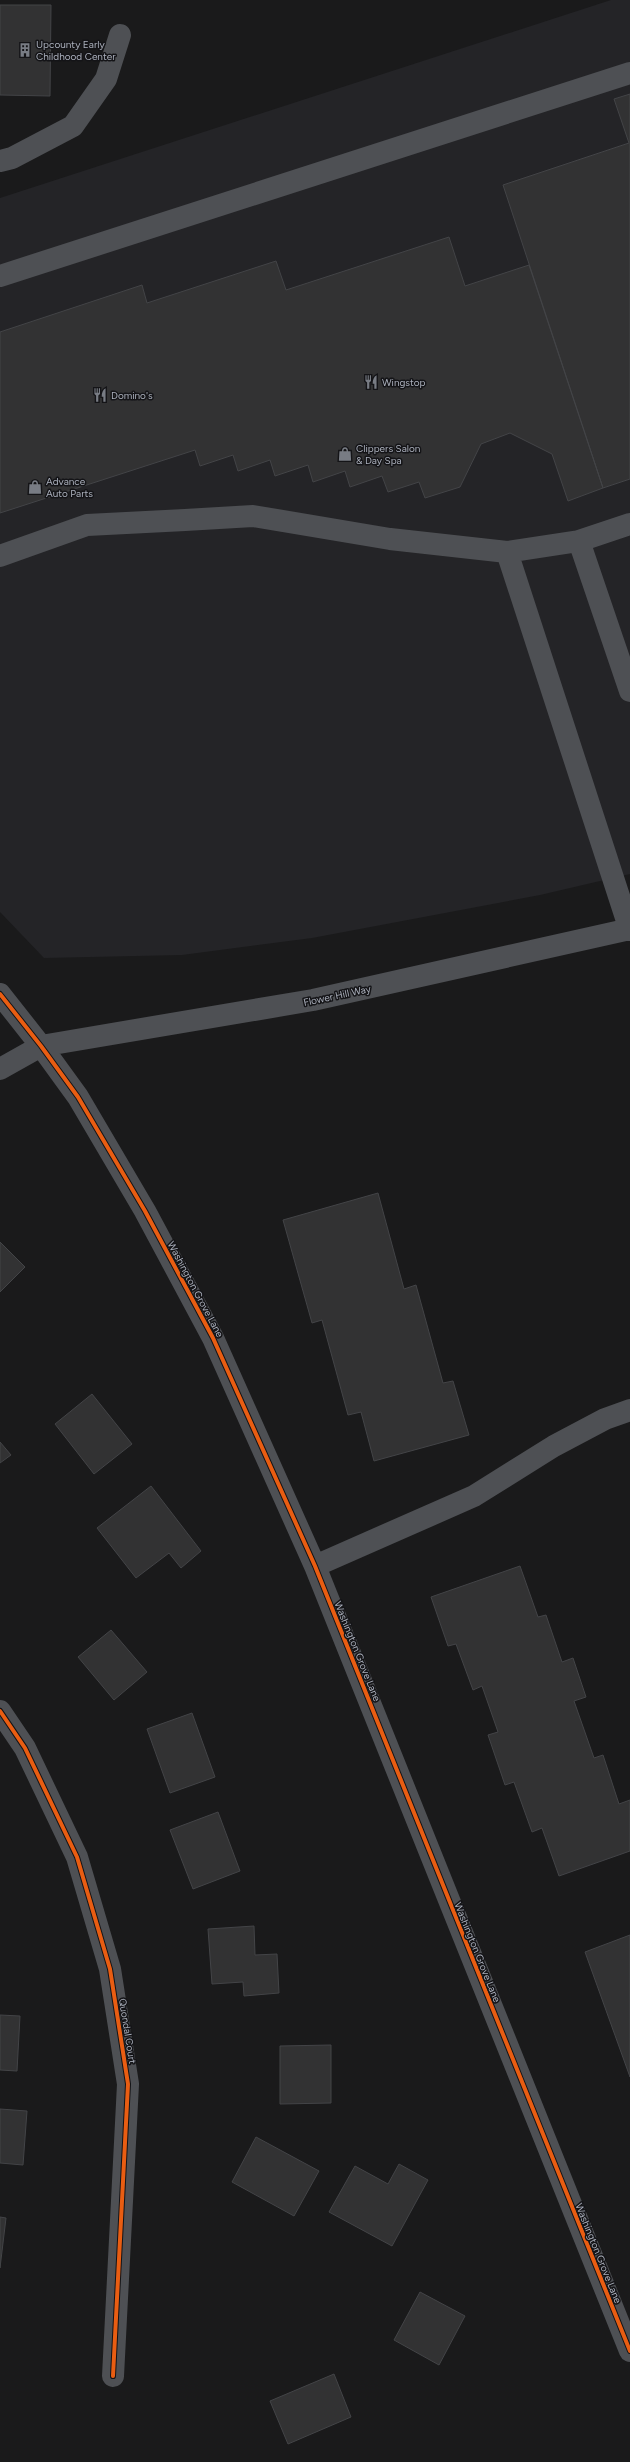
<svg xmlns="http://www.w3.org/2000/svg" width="630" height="2462" font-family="Figtree,sans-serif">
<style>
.built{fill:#242427}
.building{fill:#323233;stroke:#434447}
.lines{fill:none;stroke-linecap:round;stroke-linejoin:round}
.minor{stroke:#4e5054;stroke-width:22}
.cycleway-casing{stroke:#141417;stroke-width:6}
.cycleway{stroke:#e95d12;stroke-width:4}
.labels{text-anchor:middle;stroke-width:3;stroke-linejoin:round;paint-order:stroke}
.poi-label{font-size:10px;fill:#abb0bc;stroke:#141417;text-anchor:start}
.street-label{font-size:10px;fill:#abb0bc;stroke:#141417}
</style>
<rect width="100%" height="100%" fill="#1a1a1b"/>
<path class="built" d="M611 0H630V874L540 895 312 938 182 955 44 958 0 912V198Z"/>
<path class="building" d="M0 5H51L50 96 0 95Z
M630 94V479L603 488 503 185 629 143 614 99Z
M449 237 465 286 529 265 603 488 568 501 552 454 510 433 481 444 460 487 425 498 419 482 388 492 382 476 350 487 345 471 313 482 308 465 275 476 270 460 238 471 233 455 200 466 195 450 0 513V332L142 285 147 303 276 261 286 290Z
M378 1193 404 1289 416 1285 443 1383 453 1381 469 1435 374 1461 361 1412 348 1415 322 1320 312 1323 283 1220Z
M0 1242 25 1267 0 1292Z
M92 1394 132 1444 94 1474 55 1424Z
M0 1442 11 1455 0 1463Z
M151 1486 201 1551 181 1568 169 1553 136 1578 97 1528Z
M520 1566 538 1617 546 1615 562 1662 573 1658 586 1697 574 1701 594 1758 603 1755 619 1804 630 1800V1851L559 1876 542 1828 532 1832 514 1782 505 1785 488 1735 498 1732 482 1686 473 1690 456 1644 448 1646 431 1597Z
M111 1630 147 1672 114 1700 78 1657Z
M192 1713 215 1777 170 1793 147 1729Z
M218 1812 240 1871 193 1889 170 1830Z
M254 1926 255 1955 277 1954 279 1993 244 1996 243 1982 212 1984 208 1929Z
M630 1935V2077L585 1952Z
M0 2015 20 2016 17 2071 0 2070Z
M331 2045V2103L280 2104V2046Z
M0 2109 27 2111 23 2165 0 2163Z
M256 2137 319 2171 294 2216 232 2182Z
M399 2164 428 2180 392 2246 329 2212 355 2166 388 2184Z
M0 2217 6 2218 0 2268Z
M420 2292 465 2316 439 2365 394 2340Z
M334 2374 351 2417 288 2444 270 2401Z"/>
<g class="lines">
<path class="minor" d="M0 161 12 158 73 126 106 79 120 35
M0 276 630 73
M579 541 630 691
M507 552 630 930
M0 556 87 525 185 520 253 516 390 539 507 552 579 541 630 524
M0 994 41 1046 78 1097 145 1211 213 1338 315 1566 630 2351
M0 1069 41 1046 313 1000 630 929
M315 1566 474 1496 554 1446 605 1419 630 1410
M0 1711 25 1748 77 1857 110 1969 128 2084 113 2376"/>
<defs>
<path id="cycleway" d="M0 994 41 1046 78 1097 145 1211 213 1338 315 1566 630 2351
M0 1711 25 1748 77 1857 110 1969 128 2084 113 2376"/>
</defs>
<use href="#cycleway" class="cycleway-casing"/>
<use href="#cycleway" class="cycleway"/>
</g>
<defs>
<symbol id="building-bare" viewBox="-9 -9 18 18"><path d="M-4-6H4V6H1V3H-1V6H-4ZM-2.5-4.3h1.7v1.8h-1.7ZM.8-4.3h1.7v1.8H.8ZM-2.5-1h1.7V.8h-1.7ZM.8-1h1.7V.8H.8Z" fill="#787c84" stroke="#141417" stroke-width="2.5" paint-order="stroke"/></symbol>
<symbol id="restaurant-bare" viewBox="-9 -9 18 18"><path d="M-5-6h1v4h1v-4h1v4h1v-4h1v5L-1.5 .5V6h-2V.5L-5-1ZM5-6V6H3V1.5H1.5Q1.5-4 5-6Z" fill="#787c84" stroke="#141417" stroke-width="2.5" paint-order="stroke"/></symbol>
<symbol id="shop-bare" viewBox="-9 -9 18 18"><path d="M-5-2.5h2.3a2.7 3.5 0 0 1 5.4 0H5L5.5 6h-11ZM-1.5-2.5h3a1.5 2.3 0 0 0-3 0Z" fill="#787c84" stroke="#141417" stroke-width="2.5" paint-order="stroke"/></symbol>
</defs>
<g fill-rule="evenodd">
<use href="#building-bare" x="15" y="40" width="20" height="20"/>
<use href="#restaurant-bare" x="361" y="372" width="20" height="20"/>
<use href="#restaurant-bare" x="90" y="385" width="20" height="20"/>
<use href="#shop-bare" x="335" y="444" width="20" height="20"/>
<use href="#shop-bare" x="25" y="477" width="20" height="20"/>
</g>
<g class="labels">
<g class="poi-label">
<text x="36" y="48">Upcounty Early<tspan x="36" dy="12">Childhood Center</tspan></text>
<text x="382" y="386">Wingstop</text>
<text x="111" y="399">Domino's</text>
<text x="356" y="452">Clippers Salon<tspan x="356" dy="12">&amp; Day Spa</tspan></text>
<text x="46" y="485">Advance<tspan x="46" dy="12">Auto Parts</tspan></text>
</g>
<g class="street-label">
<text transform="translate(337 995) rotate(-12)" y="4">Flower Hill Way</text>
<text transform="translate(196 1289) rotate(62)" y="4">Washington Grove Lane</text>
<text transform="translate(358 1651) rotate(68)" y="4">Washington Grove Lane</text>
<text transform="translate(478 1952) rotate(68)" y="4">Washington Grove Lane</text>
<text transform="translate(128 2031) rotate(81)" y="4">Quondal Court</text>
<text transform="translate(599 2253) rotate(68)" y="4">Washington Grove Lane</text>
</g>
</g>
</svg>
